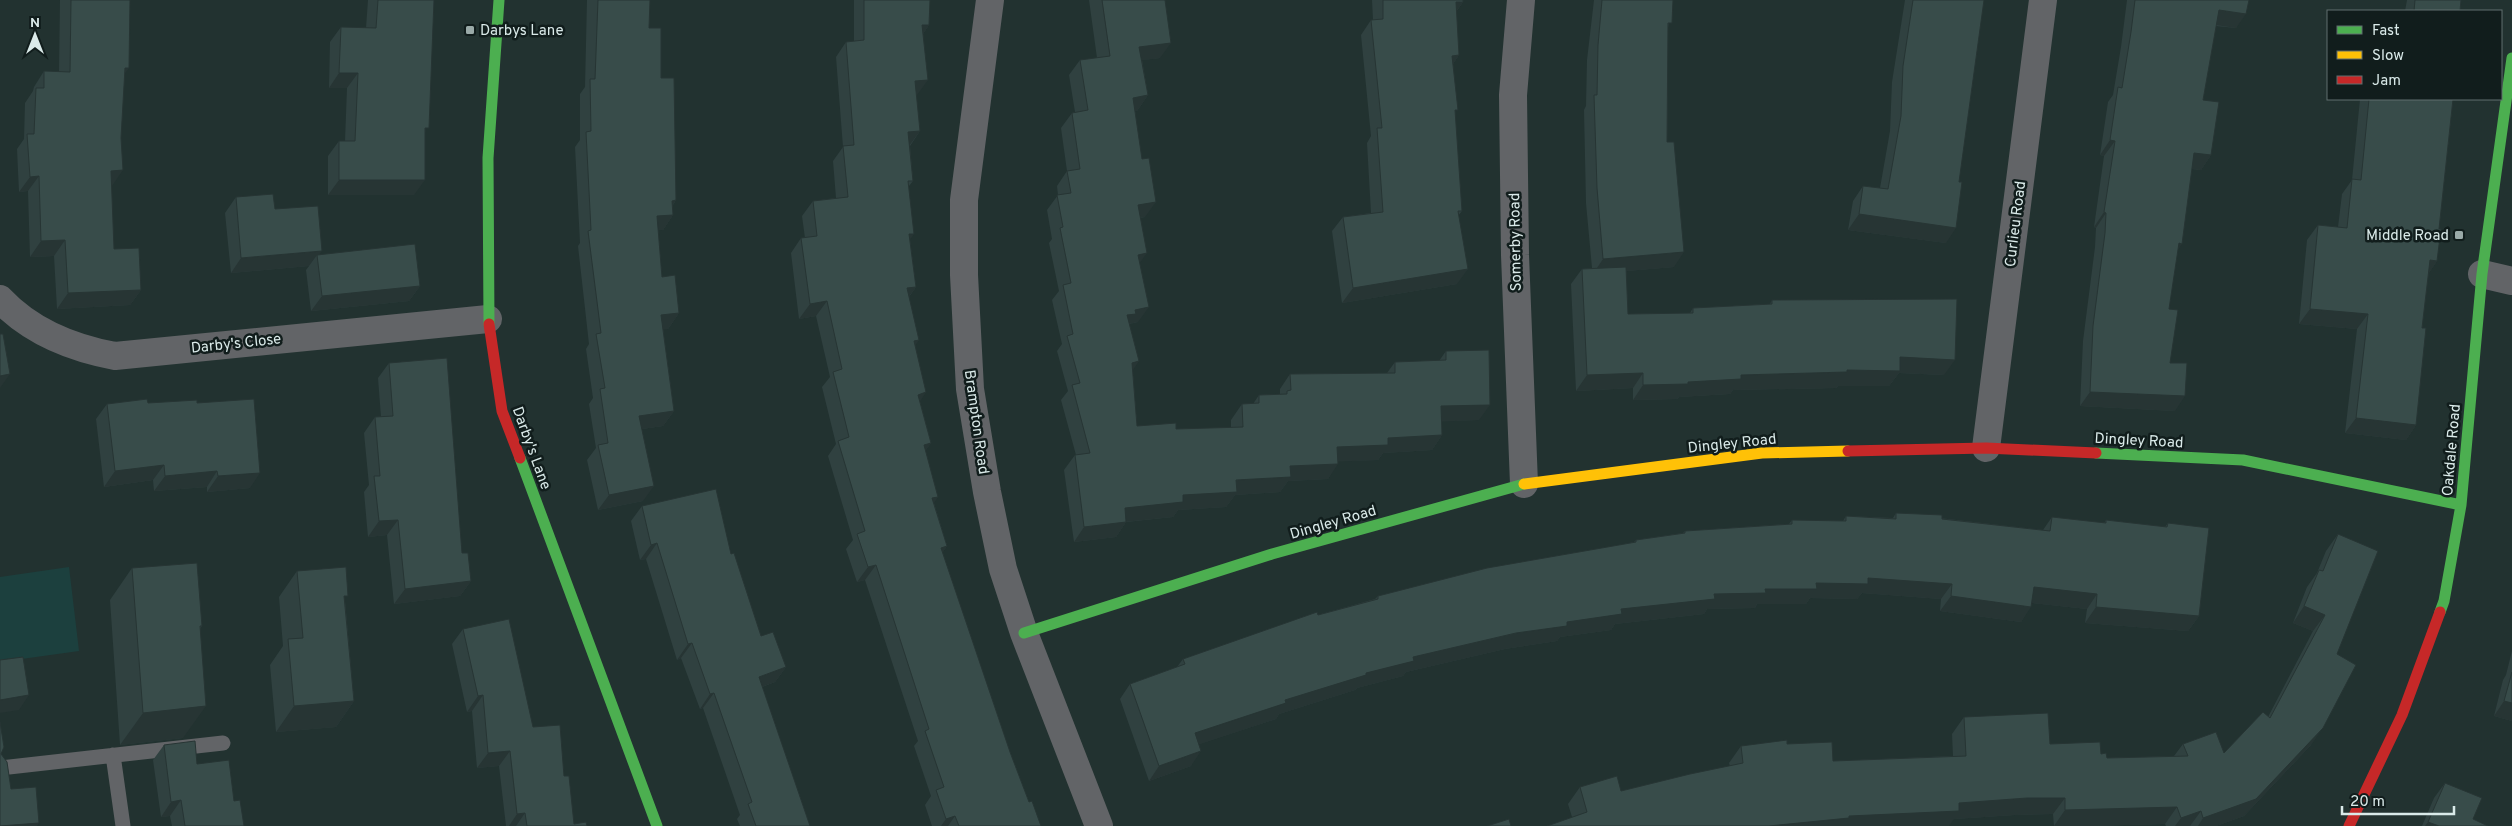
<svg xmlns="http://www.w3.org/2000/svg" width="2512" height="826" font-family="Overpass,sans-serif">
<style>
.built{fill:#1c403e}
.lines{fill:none;stroke-linecap:round;stroke-linejoin:round}
.lane{stroke:#626467;stroke-width:15}
.street{stroke:#626467;stroke-width:28}
.fast{stroke:#4caf50;stroke-width:11}
.slow{stroke:#ffc107;stroke-width:11}
.jam{stroke:#c62828;stroke-width:11}
.wall{fill:#304140}
.shaded-wall{fill:#273534}
.building{fill:#384c4a;stroke:#273534}
.poi-dot{fill:#9aaaa8;stroke:#111d1c;stroke-width:2}
.labels{text-anchor:middle;stroke-width:5;stroke-linejoin:round;paint-order:stroke}
.poi-label{font-size:15px;fill:#daeae9;stroke:#111d1c;text-anchor:start}
.street-label{font-size:15px;fill:#daeae9;stroke:#111d1c}
</style>
<rect width="100%" height="100%" fill="#223230"/>
<path class="built" d="M69 567 79 651 0 662V577Z"/>
<g class="lines">
<path class="lane" d="M113 755 123 826
M0 768 223 743"/>
<path class="street" d="M990 0 964 200V275L970 389 987 492 1003 569 1024 633 1099 826
M1521 0 1513 95 1515 255 1524 484
M2482 274 2512 281
M0 299C31 332 72 348 115 356L488 319
M1986 448 2043 0"/>
<path class="fast" d="M489 324 488 158 499 0
M2096 453 2243 460 2461 505
M520 458 657 826
M2440 612 2444 601 2461 505 2482 274 2512 58
M1024 633 1272 554 1524 484"/>
<path class="slow" d="M1524 484 1762 453 1848 451"/>
<path class="jam" d="M489 324 502 411 520 458
M1848 451 1986 448 2096 453
M2349 826 2402 715 2440 612"/>
</g>
<path class="wall" d="M60 0H130L124 74 112 186H111L114 249 141 290 130 305 57 309 54 256 30 257 28 191 19 192 17 149 24 139 25 103 33 91 34 87 44 71 59 72Z
M368 0H434L425 134 414 195H328V156L339 141H345L347 88H329L330 42 341 27 366 28Z
M587 0H650L649 28 661 78 676 200 673 205V215L663 230H658L662 277 679 313 668 329H663L674 411 663 426 642 429 643 501 598 510 587 460 596 448 589 404 593 398 586 349 589 344 578 246 580 243 575 147 580 140V94L585 87Z
M854 0H930L929 25 923 34 917 95H916L920 131 910 146 913 181 909 186 910 240 916 287 909 297 915 346 920 402 931 443 925 451 934 503 947 546 942 553 1010 752 1029 802 1041 826H932L925 805 931 796 914 746 918 741 865 580 857 582 846 549 853 540 828 456 836 444 822 387 830 377 816 316 799 319 791 253 801 238H805L802 216 813 201 836 198 833 161 843 147 836 57 846 42 854 41Z
M1089 0H1165L1160 58 1142 60 1148 95 1137 111H1135L1145 217 1140 218 1138 322 1129 324 1137 426 1176 429 1231 428V420L1242 404H1253L1259 395 1280 394V389L1290 374 1387 373 1395 362 1439 361 1446 351 1479 420 1442 421V435L1432 450 1383 453 1378 460 1338 461 1328 479 1288 481 1280 492 1235 495 1226 507 1178 510 1173 517 1126 522 1116 537 1074 542 1064 470 1075 455H1076L1061 400 1068 391 1057 351 1062 344 1052 300 1059 291 1049 243 1052 239 1047 210 1058 195 1057 186 1067 171 1061 128 1072 113 1075 112 1069 75 1080 60 1097 58Z
M1372 0H1463V2L1456 12 1459 55 1453 64 1455 114 1462 211 1458 216 1457 284 1342 303 1332 231 1343 217 1371 213 1367 143 1371 136 1361 35 1371 20H1373Z
M1594 0H1673L1668 28 1667 142 1674 267 1626 271 1628 314 1690 313 1693 308 1770 304 1772 300 1944 375 1899 373 1889 386H1838L1836 388 1733 390 1730 394 1679 397 1677 399 1633 400V388L1576 391 1571 284 1582 269 1592 268 1586 203 1584 110 1586 106 1587 60Z
M1905 0H1984L1946 243 1848 230 1853 201 1863 186 1880 188 1890 131 1892 82Z
M2127 0H2249L2236 28 2216 26 2203 100 2211 155 2201 170 2192 169 2177 251 2169 309 2170 363 2175 411 2080 406 2083 341 2095 247 2096 228 2094 227 2104 156 2100 155 2108 102 2113 95 2121 47Z
M2407 0H2461L2460 11H2405Z
M2360 99H2453L2439 229 2437 261 2428 274 2422 328 2416 425 2406 440 2345 433 2357 329 2299 324 2307 240 2318 225 2338 227 2342 194 2352 180Z
M236 197 275 209 320 255 420 286 409 301 311 311 306 270 309 266 231 273 225 213Z
M389 363 462 553 471 581 460 596 394 604 387 535 368 537 364 492 369 485 364 433 375 417H381L378 378Z
M148 403H197L250 488 207 492V487L154 491 153 480 104 487 96 419 107 404Z
M642 506 731 554 761 636 786 667 775 682 762 687 810 826H740L737 819 740 815 703 708 700 709 681 658 677 660 646 559 640 560 631 521Z
M1896 513 2043 530 2052 517 2104 523 2106 520 2165 527 2168 523 2199 616 2188 631 2085 623 2087 609 2032 603 2021 622 1940 611 1941 599 1862 593 1857 599 1810 598 1806 604H1757L1755 608 1707 609 1704 614 1615 624 1611 630 1560 637 1557 641 1505 649 1406 672 1403 676 1357 688 1355 690 1279 714 1276 719 1199 744 1191 766 1149 781 1120 699 1130 684 1177 667 1183 659 1318 615 1375 599 1378 596 1634 542 1636 540 1683 533 1685 531 1789 524 1792 520 1843 521 1846 516 1893 518Z
M2338 534 2337 654 2311 745 2244 816 2216 826H2166L2165 824 2089 826H2054L2053 814 2015 815 1954 819 1572 817 1568 804 1580 787 1621 791 1730 766 1729 763 1741 746 1787 744 1833 761 1953 756 1952 734 1964 717 2050 744 2101 754 2107 758 2174 756 2183 744 2224 753 2268 717 2313 631 2293 623 2307 587 2317 573 2326 551Z
M132 568 202 626 200 629 183 738 120 745 110 600Z
M297 571 345 601 354 701 336 727 276 732 270 665 283 646 279 597Z
M463 629 533 727 564 776 574 824 587 826H506L499 766 477 768 472 711 467 712 452 644Z
M2512 651V721L2494 716 2503 680 2506 675Z
M164 745 197 764 234 801 244 826H172L170 816 161 817 153 760Z
M2445 783 2473 819 2488 826H2422L2434 798Z"/>
<path class="shaded-wall" d="M1456 2H1463L1453 16Z
M2219 10 2246 14 2236 28 2209 24Z
M922 25H929L919 40Z
M1171 43 1160 58 1129 62 1139 47Z
M1459 55 1449 70 1452 56Z
M125 68H129L118 83Z
M339 73H358L347 88H329Z
M928 80 917 95 904 96 915 81Z
M1148 95 1137 111 1122 113 1133 98Z
M920 131 909 146 908 132Z
M2110 140 2115 141 2104 156 2100 155Z
M2194 153 2211 155 2201 170 2184 168Z
M123 170 112 186 100 187 111 171Z
M39 176 28 191 19 192 30 177Z
M339 180H425L414 195H328Z
M676 200 666 215H673L663 230 646 231 657 216 672 201Z
M1156 202 1145 217 1127 220 1138 205Z
M2104 212 2106 213 2096 228 2094 227Z
M1859 214 1956 228 1946 243 1848 230Z
M909 234H914L904 249Z
M65 240 54 256 30 257 41 241Z
M2179 243 2182 244 2172 258Z
M322 251 317 258V255L309 266 231 273 241 258Z
M1684 252 1674 267 1593 274 1603 259Z
M1147 253 1136 268 1138 255Z
M2430 260 2437 261 2427 276Z
M1468 269 1457 284 1342 303 1353 288Z
M420 286 409 301 311 311 322 296Z
M916 287 905 302 907 288Z
M141 290 130 305 57 309 68 293Z
M827 301 816 316 799 319 810 304Z
M1149 307 1138 322 1128 324 1127 315 1135 310Z
M2310 309 2368 314 2357 329 2299 324Z
M679 313 668 329 651 331 661 315Z
M919 340 909 355 914 341Z
M1900 357 1955 360 1944 375 1899 373 1889 386H1838L1836 388 1733 390 1730 394 1679 397 1677 399 1633 400 1643 385 1688 382 1741 375 1847 370Z
M1139 361 1129 376 1132 363Z
M1643 373 1633 388 1576 391 1587 375Z
M10 374 0 388V376Z
M926 392 916 408 918 395Z
M2090 392 2185 396 2175 411 2080 406Z
M1490 405 1479 420 1431 422 1441 406Z
M674 411 663 426 628 431 639 416Z
M2356 418 2416 425 2406 440 2345 433Z
M1442 435 1432 450 1383 453 1378 460 1327 462 1337 447 1388 438Z
M931 443 920 458 924 445Z
M1338 464 1328 479 1288 481 1280 492 1235 495 1226 507 1178 510 1173 517 1114 523 1125 508 1183 495 1290 466Z
M164 465 153 480 104 487 115 471Z
M217 471 207 487 154 491 165 476Z
M260 473 250 488 207 492 218 476Z
M654 486 643 501 598 510 609 495Z
M938 497 928 512 932 498Z
M398 520 387 535 368 537 379 521Z
M1126 522 1116 537 1074 542 1084 527Z
M657 543 646 559 640 560 651 545Z
M947 546 937 561 941 548Z
M876 565 865 580 857 582 868 567Z
M1868 578 1952 584 1941 599 1862 593 1857 599 1810 598 1806 604H1757L1755 608 1707 609 1704 614 1615 624 1611 630 1560 637 1557 641 1505 649 1406 672 1403 676 1357 688 1355 690 1279 714 1276 719 1185 749 1195 733 1285 700 1413 657 1621 609 1714 594 1765 589 1816 583Z
M471 581 460 596 394 604 405 589Z
M2034 587 2097 594 2087 609 2023 602Z
M1951 596 2031 607 2021 622 1940 611Z
M2304 606 2325 615 2313 631 2293 623Z
M2096 607 2199 616 2188 631 2085 623Z
M692 643 681 658 677 660 688 644Z
M786 667 775 682 748 692 759 677Z
M714 693 703 708 700 709 710 694Z
M29 695 19 710 0 713V700Z
M483 695 472 711 467 712 478 696Z
M354 701 336 727 276 732 294 706Z
M2504 701 2512 703V721L2494 716Z
M206 706 183 738 120 745 143 713Z
M2323 728 2311 745 2244 816 2216 826H2198L2203 818Z
M510 751 499 766 477 768 488 753Z
M1201 751 1191 766 1149 781 1159 766Z
M2027 798H2065L2053 814 2015 815 1954 819 1949 826H1769L1959 803Z
M181 800 170 816 161 817 171 802Z
M2177 807 2165 824 2089 826H2054L2065 810Z
M2201 811 2190 826H2175L2181 818Z
M525 813 516 826H509L517 814Z
M955 816 948 826H941L946 819Z
M2428 822 2439 826H2425Z
M39 823 37 826H4Z"/>
<path class="building" d="M71 0H130L129 68H125L121 138 123 170 111 171 114 249 139 248 141 290 68 293 65 240 41 241 39 176 30 177 27 134H34L36 88H44V71L70 72Z
M378 0H434L429 128H425V180H339V141H355L358 73H339L341 27 376 28Z
M598 0H650L649 28H661V78H674L676 200 672 201 673 215 657 216 662 277 675 275 679 313 661 315 674 411 639 416 654 486 609 495 598 445 608 443 600 389 605 388 596 334 601 333 588 231 591 230 586 132 591 131 590 79H595Z
M864 0H930L929 25H922L928 80 915 81 920 131 908 132 913 181H908L914 234H909L916 287 907 288 919 340 914 341 926 392 918 395 931 443 924 445 938 497 932 498 947 546 941 548 1010 752 1029 802 1032 801 1041 826H959L955 816 946 819 936 790 944 787 925 731 929 729 876 565 868 567 857 534 865 531 838 441 849 437 833 372 842 369 827 301 810 304 801 238 817 236 813 201 848 197 843 146 854 145 846 42 864 40Z
M1102 0H1165L1171 43 1139 47 1148 95 1133 98 1142 159 1149 158 1156 202 1138 205 1147 253 1138 255 1149 307 1135 310 1136 314 1127 315 1139 361 1132 363 1137 426 1176 423V429L1243 427 1242 404 1259 403V395L1287 394V391L1291 390 1290 374 1395 373V362L1446 360V351L1489 350 1490 405 1441 406 1442 435 1388 438V445L1337 447 1338 464 1290 466 1291 477 1236 480 1237 492 1183 495V502L1125 508 1126 522 1084 527 1075 455 1090 453 1072 385 1080 383 1067 336 1073 334 1063 285 1071 283 1060 228 1063 227 1057 195 1071 193 1067 171 1080 169 1072 113 1088 110 1080 60 1110 56Z
M1383 0H1463V2H1456L1459 55 1452 56 1458 110H1455L1462 211H1458L1468 269 1353 288 1343 217 1383 212 1377 128H1382L1371 20 1383 19Z
M1602 0H1673L1672 23H1668L1667 142H1674L1684 252 1603 259 1597 188 1594 95H1597L1598 45Z
M1913 0H1984L1959 182H1962L1956 228 1859 214 1863 186 1888 189 1901 116 1903 66Z
M2135 0H2249L2246 14 2219 10 2203 100 2219 102 2211 155 2194 153 2182 244 2179 243 2169 309 2178 310 2170 363H2187L2185 396 2090 392 2093 326 2105 233 2106 213 2104 212 2115 141 2110 140 2118 87 2122 88 2131 32Z
M2415 0H2461L2460 11H2414Z
M2369 99H2453L2439 229H2441L2437 261 2430 260 2422 328H2426L2416 425 2356 418 2368 314 2310 309 2318 225 2347 228 2352 179 2361 180Z
M273 194 275 209 318 206 322 251 241 258 236 197Z
M415 244 420 286 322 296 317 255Z
M1626 267 1628 314 1693 313V308L1772 304V300L1957 299 1955 360 1900 357V371L1847 370V372L1741 375V379L1688 382V384L1643 385V373L1587 375 1582 269Z
M0 334H3L10 374 0 376Z
M447 358 462 553H468L471 581 405 589 398 520 379 521 374 476H380L375 417 393 416 389 363Z
M147 399 148 403 197 400V403L254 399 260 473 218 476 217 471 165 476 164 465 115 471 107 404Z
M716 489 731 554 734 553 761 636 773 632 786 667 759 677 810 826H756L748 804 752 802 714 693 710 694 692 643 688 644 657 543 651 545 642 506Z
M1896 513 1942 515V519L2050 531 2052 517 2106 523V520L2167 527 2168 523 2209 528 2199 616 2096 607 2097 594 2034 587 2031 607 1951 596 1952 584 1868 578V584L1816 583 1817 589H1765L1766 593 1714 594 1715 599 1621 609 1622 614 1567 622V626L1516 633 1413 657 1414 661 1366 673V675L1285 700 1286 703 1195 733 1201 751 1159 766 1130 684 1185 664 1183 659 1317 612 1318 615 1378 599V596L1487 568 1636 542V540L1685 533V531L1792 524V520L1846 521V516L1896 519Z
M2338 534 2378 551 2337 654 2356 665 2323 728 2256 799 2203 818 2201 811 2181 818 2177 807 2065 810V798H2027L1959 803V811L1849 816V818L1769 826H1547L1587 812 1580 787 1617 776 1621 791 1690 774 1743 763 1741 746 1787 740V744L1832 742 1833 761 1966 756 1964 717 2048 713 2050 744 2100 742 2101 754 2106 753 2107 758 2188 756 2183 744 2216 732 2224 753 2263 712 2270 718 2325 615 2304 606 2319 570 2323 571Z
M197 563 202 626H200L206 706 143 713 132 568Z
M346 567 348 596H344L354 701 294 706 288 639 303 638 297 571Z
M509 619 533 727 560 725 564 776H569L574 824 586 822 587 826H527L525 813 517 814 510 751 488 753 483 695 478 696 463 629Z
M23 657 29 695 0 700V660Z
M2512 672V703L2504 701Z
M0 722 4 747 1 754 7 762 11 789 36 787 39 823 0 826Z
M195 741 197 764 229 760 234 801 240 800 244 826H185L181 800 171 802 164 745Z
M2445 783 2482 798 2473 819 2488 826H2439L2428 822Z
M1509 819 1511 826H1487Z"/>
<g class="poi-dot">
<rect x="465" y="25" width="10" height="10" rx="2.5"/>
<rect x="2454" y="230" width="10" height="10" rx="2.5"/>
</g>
<g class="labels">
<g class="poi-label">
<text x="480" y="35">Darbys Lane</text>
<text x="2449" y="240" text-anchor="end">Middle Road</text>
</g>
<g class="street-label">
<text transform="translate(2015 224) rotate(-83)" y="5">Curlieu Road</text>
<text transform="translate(1515 242) rotate(-91)" y="5">Somerby Road</text>
<text transform="translate(236 343) rotate(-6)" y="5">Darby's Close</text>
<text transform="translate(977 422) rotate(82)" y="5">Brampton Road</text>
<text transform="translate(2139 440) rotate(3)" y="5">Dingley Road</text>
<text transform="translate(1732 443) rotate(-6)" y="5">Dingley Road</text>
<text transform="translate(532 448) rotate(70)" y="5">Darby's Lane</text>
<text transform="translate(2451 450) rotate(-85)" y="5">Oakdale Road</text>
<text transform="translate(1333 522) rotate(-16)" y="5">Dingley Road</text>
</g>
</g>
<rect x="2327" y="10" width="175" height="90" fill="#111d1c" stroke="#616f6e"/>
<rect x="2337" y="26" width="25" height="8" fill="#4caf50" stroke="#616f6e"/>
<text x="2372" y="35" font-size="15" fill="#daeae9">Fast</text>
<rect x="2337" y="51" width="25" height="8" fill="#ffc107" stroke="#616f6e"/>
<text x="2372" y="60" font-size="15" fill="#daeae9">Slow</text>
<rect x="2337" y="76" width="25" height="8" fill="#c62828" stroke="#616f6e"/>
<text x="2372" y="85" font-size="15" fill="#daeae9">Jam</text>
<g transform="translate(35 35)" stroke="#111d1c" stroke-width="4" paint-order="stroke">
<path d="M0-4L9 19L0 12L-9 19Z" fill="#daeae9"/>
<text y="-8" font-size="14" font-weight="bold" text-anchor="middle" fill="#daeae9">N</text>
</g>
<path d="M2342 806v8h112v-8" fill="none" stroke="#daeae9" stroke-width="2.5"/>
<text x="2350" y="806" font-size="15" fill="#daeae9" stroke="#111d1c" stroke-width="4" paint-order="stroke">20 m</text>
</svg>
